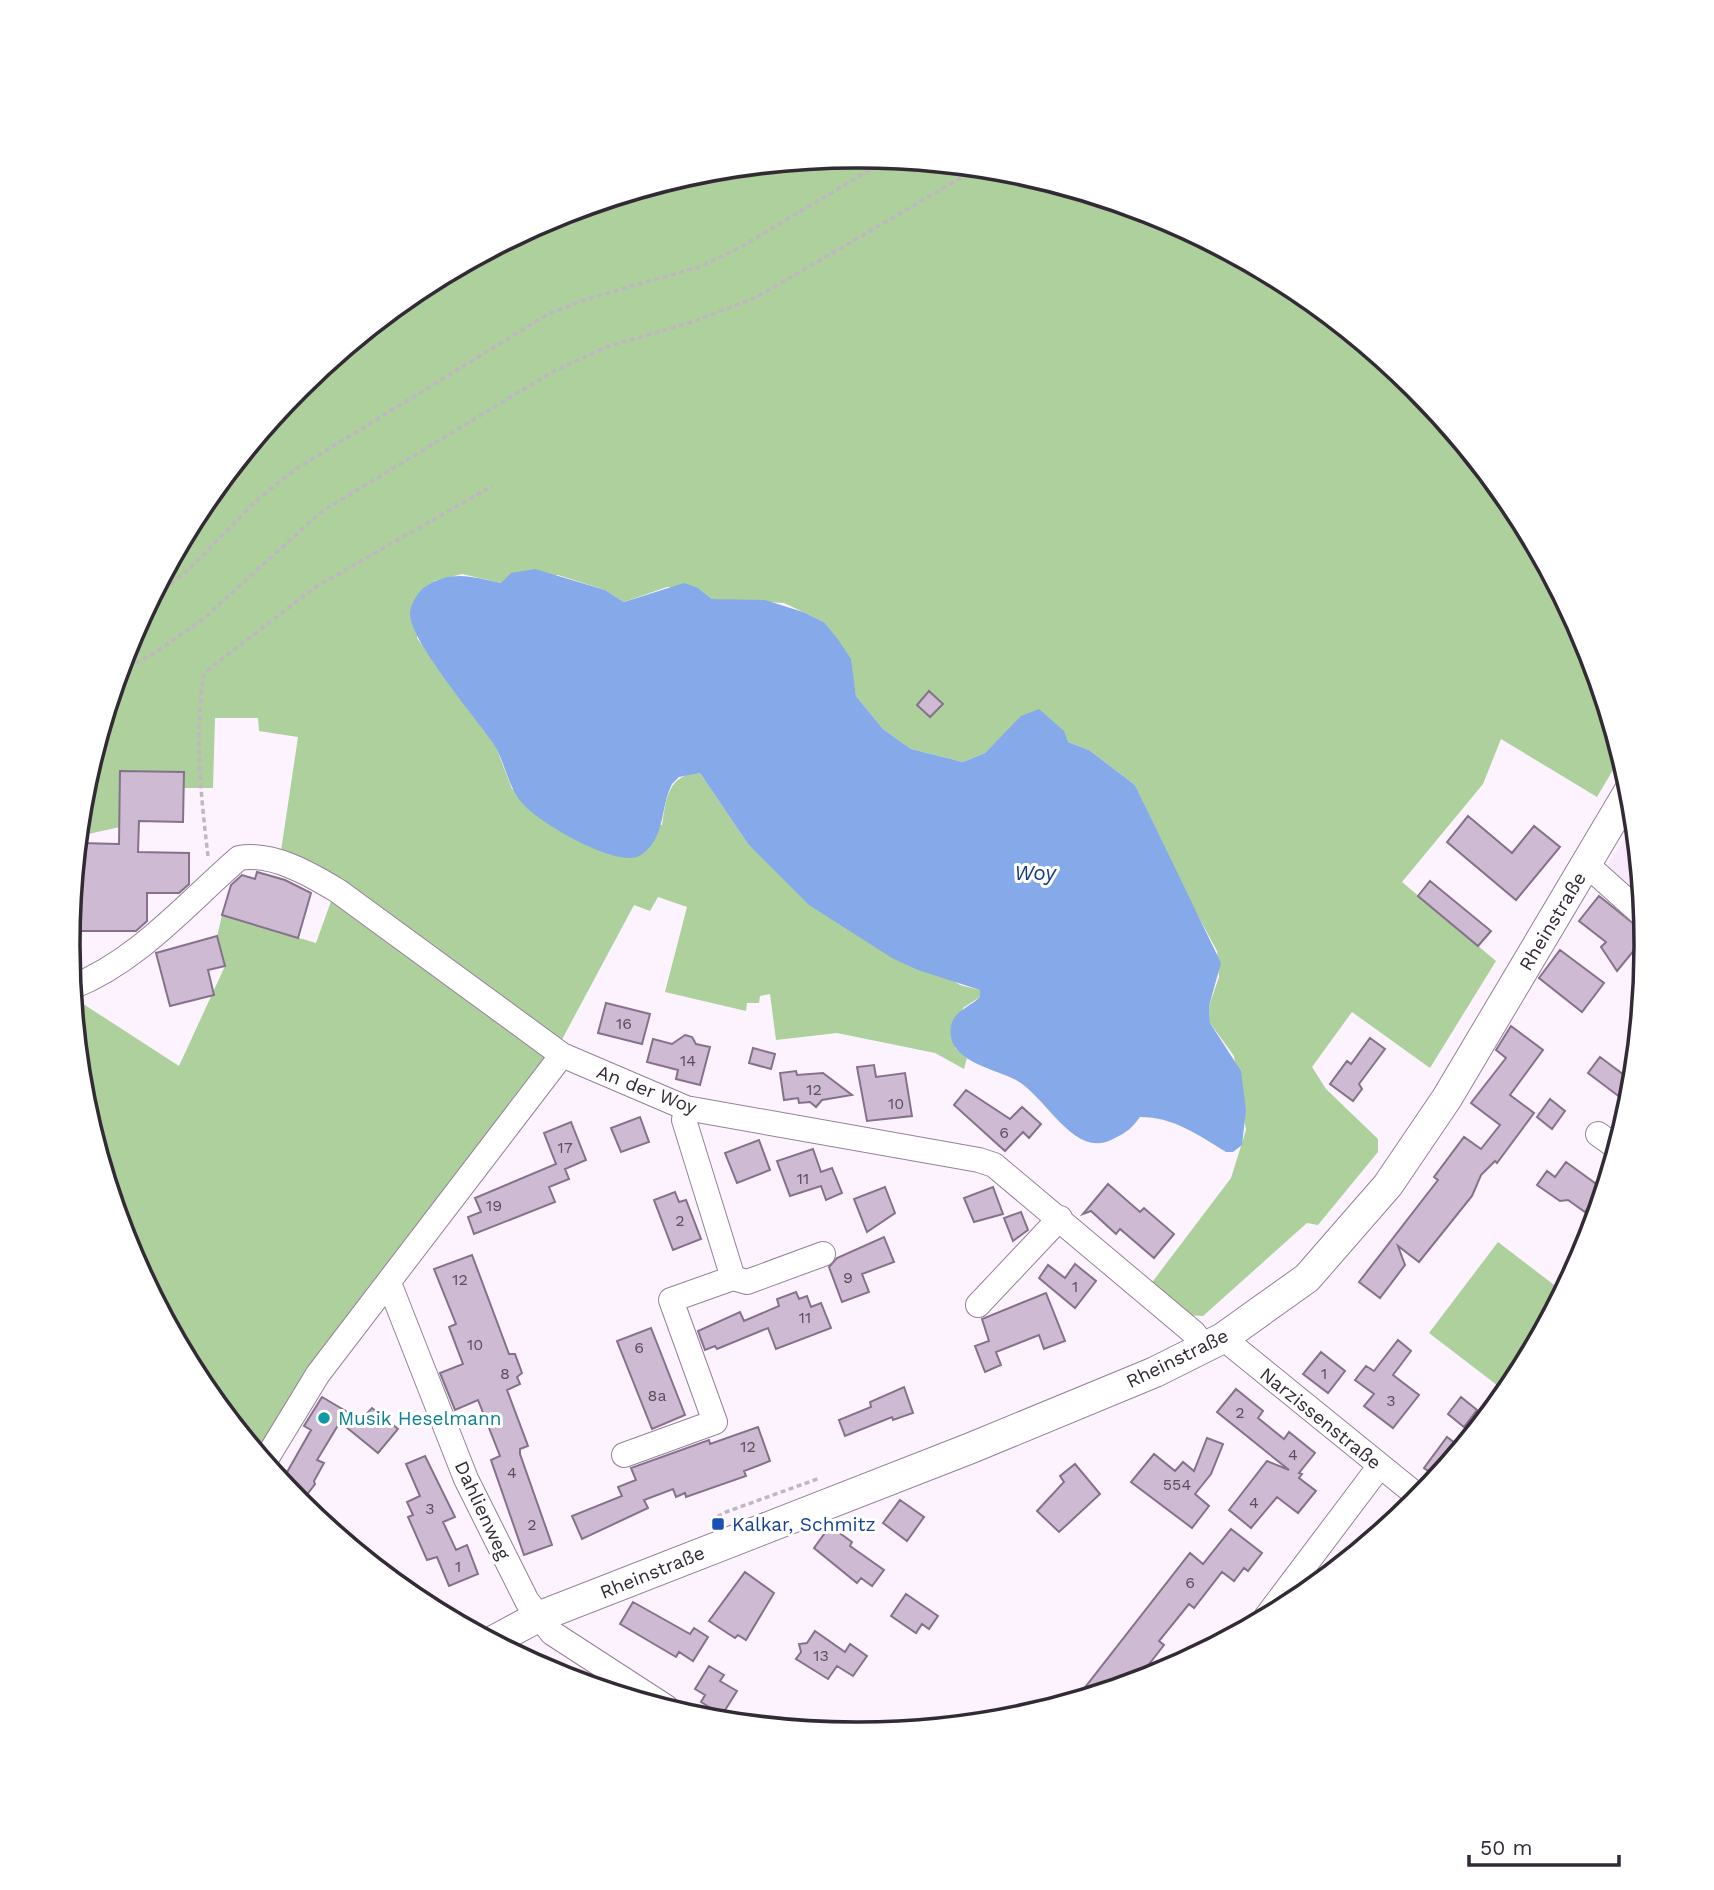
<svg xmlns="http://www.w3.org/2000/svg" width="1714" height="1890" font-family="'Work Sans',sans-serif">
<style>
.built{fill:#f9e9fd}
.green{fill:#add09c;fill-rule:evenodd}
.water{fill:#86aae9}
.building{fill:#cfbad4;stroke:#85728a;stroke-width:2}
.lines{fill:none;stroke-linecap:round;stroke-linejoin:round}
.minor-casing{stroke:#95819a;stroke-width:26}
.major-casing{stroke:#95819a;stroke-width:32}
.path{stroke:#bfb6c1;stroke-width:3.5;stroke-dasharray:5 3.5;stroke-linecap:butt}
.minor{stroke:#fff;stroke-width:24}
.major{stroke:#fff;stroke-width:30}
.culture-dot{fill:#0f9aa8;stroke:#fff;stroke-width:2.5}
.transit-dot{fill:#1a4fb4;stroke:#fff;stroke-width:2.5}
.labels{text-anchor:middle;stroke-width:6;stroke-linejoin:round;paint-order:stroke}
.number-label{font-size:16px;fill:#594e5c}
.street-label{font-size:19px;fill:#322a34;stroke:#fff}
.culture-label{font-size:19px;fill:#0d838f;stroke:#fff;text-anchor:start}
.transit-label{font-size:19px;fill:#164399;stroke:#fff;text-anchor:start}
.water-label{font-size:21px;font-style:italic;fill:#133c84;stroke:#fff}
.rim{fill:none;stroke:#322a34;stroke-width:3.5}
</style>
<rect width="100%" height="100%" fill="#fcf3fe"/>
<path class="built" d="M1634 824 1642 908 1603 873Z"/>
<path class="green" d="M857 156 1011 171 1159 216 1296 289 1415 388 1513 507 1586 644 1620 758 1597 797 1501 739 1483 784 1402 882 1496 961 1430 1068 1352 1012 1312 1067 1326 1089 1378 1139V1152L1318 1225 1307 1223 1203 1316 1184 1315 1150 1285 1231 1178 1246 1130 1234 1056 1210 1023 1209 1006 1219 977 1217 951 1189 899 1135 785 1089 750 1068 742 1002 736 985 753 963 762 911 749 883 729 856 696 850 659 824 622 784 603 712 599 698 588 667 587 624 602 605 590 558 575 501 583 462 574 434 581 417 638 496 747 512 789 662 825C666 798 668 774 700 773L748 844 960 985 980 990V997L963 1008 955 1048 967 1058 964 1069 935 1053 837 1033 776 1040 770 994 760 996 759 1003H747L746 1011 665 992 687 907 658 897 650 911 634 905 558 1047 281 851 298 737 259 731 258 718H215L213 788H184V773L120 827 79 836 83 791 128 643 201 506 300 387 419 289 556 216 704 171ZM928 691 942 704 930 717 917 705Z
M334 893 552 1055 262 1457 201 1383 128 1246 83 1098 74 998 179 1066 225 966 217 937 222 915 316 943Z
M1498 1242 1562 1291 1506 1392 1429 1333Z"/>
<path class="water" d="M535 569 605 590 624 602 684 583 698 588 712 599 765 600 803 612 824 622 839 641 851 659 856 696 883 729 911 749 963 762 985 753 1021 716 1039 709 1064 731 1068 742 1089 750 1135 785 1221 963 1209 1006 1210 1023 1241 1071 1246 1110 1242 1145 1233 1152H1226C1198 1135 1174 1117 1140 1117 1133 1127 1126 1133 1115 1138 1075 1162 1047 1097 1016 1080 997 1070 955 1062 951 1037 947 1013 966 1010 980 997V990L918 970 892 958 809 905 748 844 700 773 679 777 672 784C660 807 666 838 641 855 619 870 540 823 524 805 507 787 506 763 493 743 476 718 410 641 410 614 410 606 418 591 425 587 451 569 473 577 501 583L511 573Z"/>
<path class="building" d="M929 691 943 704 930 717 917 705Z
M120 771 184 772 183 822 139 821 138 852 189 853V884L179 893H147V921L136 931H79L80 843 119 844Z
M1468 816 1512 853 1534 826 1560 847 1516 900 1447 842Z
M257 872 285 880 311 893 298 938 222 915 231 885 242 875 255 879Z
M1430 881 1491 931 1478 946 1418 896Z
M1599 896 1644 932 1645 937 1617 971 1601 947 1606 942 1579 921Z
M217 936 225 966 208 970 214 995 170 1006 156 953Z
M1560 950 1604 983 1582 1012 1539 978Z
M606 1003 650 1014 642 1044 598 1033Z
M1511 1026 1543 1050 1510 1095 1534 1113 1497 1163 1495 1161 1481 1175 1472 1196 1419 1262 1398 1246 1405 1265 1380 1298 1359 1282 1438 1180 1434 1177 1464 1137 1481 1149 1500 1125 1471 1103 1506 1058 1496 1050Z
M685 1035 692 1037 696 1044 710 1047 700 1085 676 1079 678 1070 647 1062 653 1039 672 1044Z
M1370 1038 1385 1049 1359 1084 1362 1089 1353 1101 1330 1084 1347 1061 1351 1064Z
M753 1048 775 1054 771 1069 749 1063Z
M1600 1057 1632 1081 1629 1104 1588 1073Z
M874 1065 876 1077 905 1073 912 1116 867 1121 857 1067Z
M796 1071 797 1075 823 1073 852 1095 822 1100 816 1107 810 1102 799 1103 798 1098 784 1100 780 1073Z
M966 1090 1010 1119 1022 1107 1041 1124 1029 1138 1023 1132 1005 1151 954 1105Z
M1550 1099 1565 1111 1552 1129 1537 1117Z
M640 1117 649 1142 621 1152 611 1128Z
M571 1122 586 1160 565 1169 569 1179 549 1187 555 1202 474 1234 468 1217 481 1212 475 1198 556 1164 544 1133Z
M759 1140 770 1170 737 1183 725 1153Z
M813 1149 821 1172 832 1168 842 1193 826 1200 821 1186 790 1196 777 1161Z
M1566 1162 1603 1189 1599 1205 1593 1201 1585 1212 1568 1200 1560 1201 1537 1185 1547 1171 1555 1177Z
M1108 1184 1140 1212 1144 1208 1174 1234 1154 1258 1120 1229 1116 1234 1091 1211 1083 1214Z
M885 1187 895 1213 867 1232 854 1199Z
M993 1187 1003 1214 974 1222 964 1198Z
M675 1192 679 1202 686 1200 701 1239 673 1250 654 1200Z
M1021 1212 1028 1230 1013 1241 1004 1218Z
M884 1237 894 1262 862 1274 869 1292 842 1302 829 1267 837 1258Z
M472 1255 509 1354H515L522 1373 517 1377 520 1384 507 1390 528 1446 520 1449V1454L552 1545 524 1555 491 1460 500 1456 478 1400 455 1410 440 1373 463 1364 449 1327 456 1324 434 1269Z
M1075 1264 1096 1281 1075 1308 1039 1278 1048 1265 1065 1278Z
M796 1292 799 1299 807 1296 811 1307 821 1303 831 1328 776 1349 768 1328 717 1349 715 1346 705 1350 698 1331 740 1312 744 1321 779 1306 777 1299Z
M1046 1293 1065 1341 1044 1349 1039 1335 996 1352 1001 1365 985 1372 975 1346 989 1341 982 1319Z
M651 1328 685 1415 652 1429 617 1341Z
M1398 1340 1411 1351 1393 1375 1419 1395 1393 1428 1364 1406 1374 1394 1355 1380 1366 1366 1374 1371Z
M1321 1352 1345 1371 1328 1393 1303 1374Z
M904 1387 913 1413 893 1420 892 1417 845 1436 839 1420 871 1407 870 1402Z
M1236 1389 1263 1411 1258 1418 1284 1439 1289 1432 1315 1453 1299 1473 1302 1474 1299 1478 1316 1491 1298 1513 1277 1497 1251 1528 1229 1510 1267 1461 1289 1470 1217 1412Z
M322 1397 361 1420 372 1408 398 1429 378 1453 340 1422 317 1460 324 1463 314 1481 315 1484 303 1500 292 1494 282 1481 311 1430 304 1426Z
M1461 1397 1477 1410 1464 1427 1448 1414Z
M758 1427 770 1461 744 1471 746 1476 686 1497 685 1493 676 1497 673 1489 644 1500 648 1508 582 1539 572 1516 622 1496 618 1487 636 1480 631 1468 709 1440 710 1444Z
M1447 1437 1460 1447 1436 1477 1424 1468Z
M1207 1438 1223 1444 1211 1474 1195 1494 1209 1506 1192 1528 1131 1482 1154 1454 1175 1471 1183 1462 1194 1471Z
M425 1456 455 1517 443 1522 456 1550 467 1545 478 1574 449 1586 437 1557 427 1560 408 1517 413 1515 407 1502 420 1496 406 1464Z
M1075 1464 1100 1494 1059 1532 1037 1511 1064 1482 1060 1476Z
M900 1500 924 1517 907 1541 883 1523Z
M830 1526 852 1542 850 1546 884 1570 872 1586 861 1578 857 1583 814 1548Z
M1231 1529 1262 1553 1248 1571 1244 1568 1234 1581 1222 1572 1194 1608 1189 1604 1159 1641 1164 1645 1136 1681 1076 1699 1190 1553 1203 1564Z
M745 1572 774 1593 746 1640 738 1635 735 1638 709 1621Z
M906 1594 938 1616 929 1629 922 1624 916 1633 891 1616Z
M633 1602 690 1634 694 1628 708 1637 693 1661 679 1652 676 1657 620 1624Z
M815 1631 845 1652 850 1644 867 1656 853 1676 837 1666 828 1679 796 1659 801 1652 799 1644 807 1643Z
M709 1666 724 1675 720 1681 737 1691 722 1715 701 1702 705 1695 695 1689Z"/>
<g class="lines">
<defs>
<path id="minor" d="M1586 864 1643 915
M72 987C138 961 186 904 239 858 272 852 310 874 338 891L562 1055
M1598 1134 1616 1147
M733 1278 747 1282 823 1254
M389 1283 466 1479 527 1601 552 1633 666 1707
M978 1305 1060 1218
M1223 1338 1419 1497
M624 1455 715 1422 671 1300 733 1278 684 1120 686 1108
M265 1461 318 1374 562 1055 686 1108 979 1160 994 1165 1194 1333 1206 1348
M1266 1617 1379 1467"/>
<path id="major" d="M493 1641 538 1617 971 1448 1155 1372 1223 1338 1307 1278 1388 1185 1447 1098 1630 790"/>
</defs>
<use href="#minor" class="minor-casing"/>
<use href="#major" class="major-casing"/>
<path class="path" d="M151 600 189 569 258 499 296 469 548 314 590 298 699 267 739 248 888 159
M120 671 156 652 202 620 321 512 552 372 606 347 695 321 757 297 978 168
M208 856C201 797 194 732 204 673L314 588 492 486
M710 1521 726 1512 820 1478"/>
<use href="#minor" class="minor"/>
<use href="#major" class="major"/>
</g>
<circle class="culture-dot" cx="324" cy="1418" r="7"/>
<rect class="transit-dot" x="711" y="1517" width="14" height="14" rx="3.5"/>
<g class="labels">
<g class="number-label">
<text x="624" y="1029">16</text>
<text x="688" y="1066">14</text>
<text x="814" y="1095">12</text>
<text x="896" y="1109">10</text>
<text x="1004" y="1138">6</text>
<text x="565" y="1153">17</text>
<text x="803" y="1184">11</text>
<text x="494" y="1211">19</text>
<text x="680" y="1226">2</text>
<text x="848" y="1283">9</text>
<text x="460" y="1285">12</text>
<text x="1075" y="1292">1</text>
<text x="805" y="1323">11</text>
<text x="475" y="1350">10</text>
<text x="639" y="1353">6</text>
<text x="505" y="1379">8</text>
<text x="1324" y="1379">1</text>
<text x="657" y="1401">8a</text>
<text x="1391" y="1406">3</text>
<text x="1240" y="1418">2</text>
<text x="748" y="1452">12</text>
<text x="1293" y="1460">4</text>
<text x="512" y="1478">4</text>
<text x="1177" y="1490">554</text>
<text x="1254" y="1508">4</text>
<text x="430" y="1514">3</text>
<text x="532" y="1530">2</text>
<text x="458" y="1572">1</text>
<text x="1190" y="1588">6</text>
<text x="821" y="1661">13</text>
</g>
<g class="street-label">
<text transform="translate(1552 921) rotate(-59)" y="7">Rheinstraße</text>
<text transform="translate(647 1089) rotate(21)" y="7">An der Woy</text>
<text transform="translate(1177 1358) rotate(-26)" y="7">Rheinstraße</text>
<text transform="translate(1321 1418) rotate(39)" y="7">Narzissenstraße</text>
<text transform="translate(483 1510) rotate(65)" y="7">Dahlienweg</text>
<text transform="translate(652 1572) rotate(-22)" y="7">Rheinstraße</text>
</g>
<g class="culture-label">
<text x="338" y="1425">Musik Heselmann</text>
</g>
<g class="transit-label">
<text x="732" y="1531">Kalkar, Schmitz</text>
</g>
<g class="water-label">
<text x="1035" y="880">Woy</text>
</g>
</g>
<path d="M0 0H1714V1890H0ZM856 168H858A776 776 0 0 1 1634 944V946A776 776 0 0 1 858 1722H856A776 776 0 0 1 80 946V944A776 776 0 0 1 856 168Z" fill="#fff" fill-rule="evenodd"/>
<path class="rim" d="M856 168H858A776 776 0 0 1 1634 944V946A776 776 0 0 1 858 1722H856A776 776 0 0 1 80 946V944A776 776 0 0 1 856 168Z"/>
<path d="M1469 1855v10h150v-10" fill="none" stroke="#322a34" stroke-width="3.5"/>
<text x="1480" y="1855" font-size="21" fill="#322a34" stroke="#ffffff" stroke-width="5" paint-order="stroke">50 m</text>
</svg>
